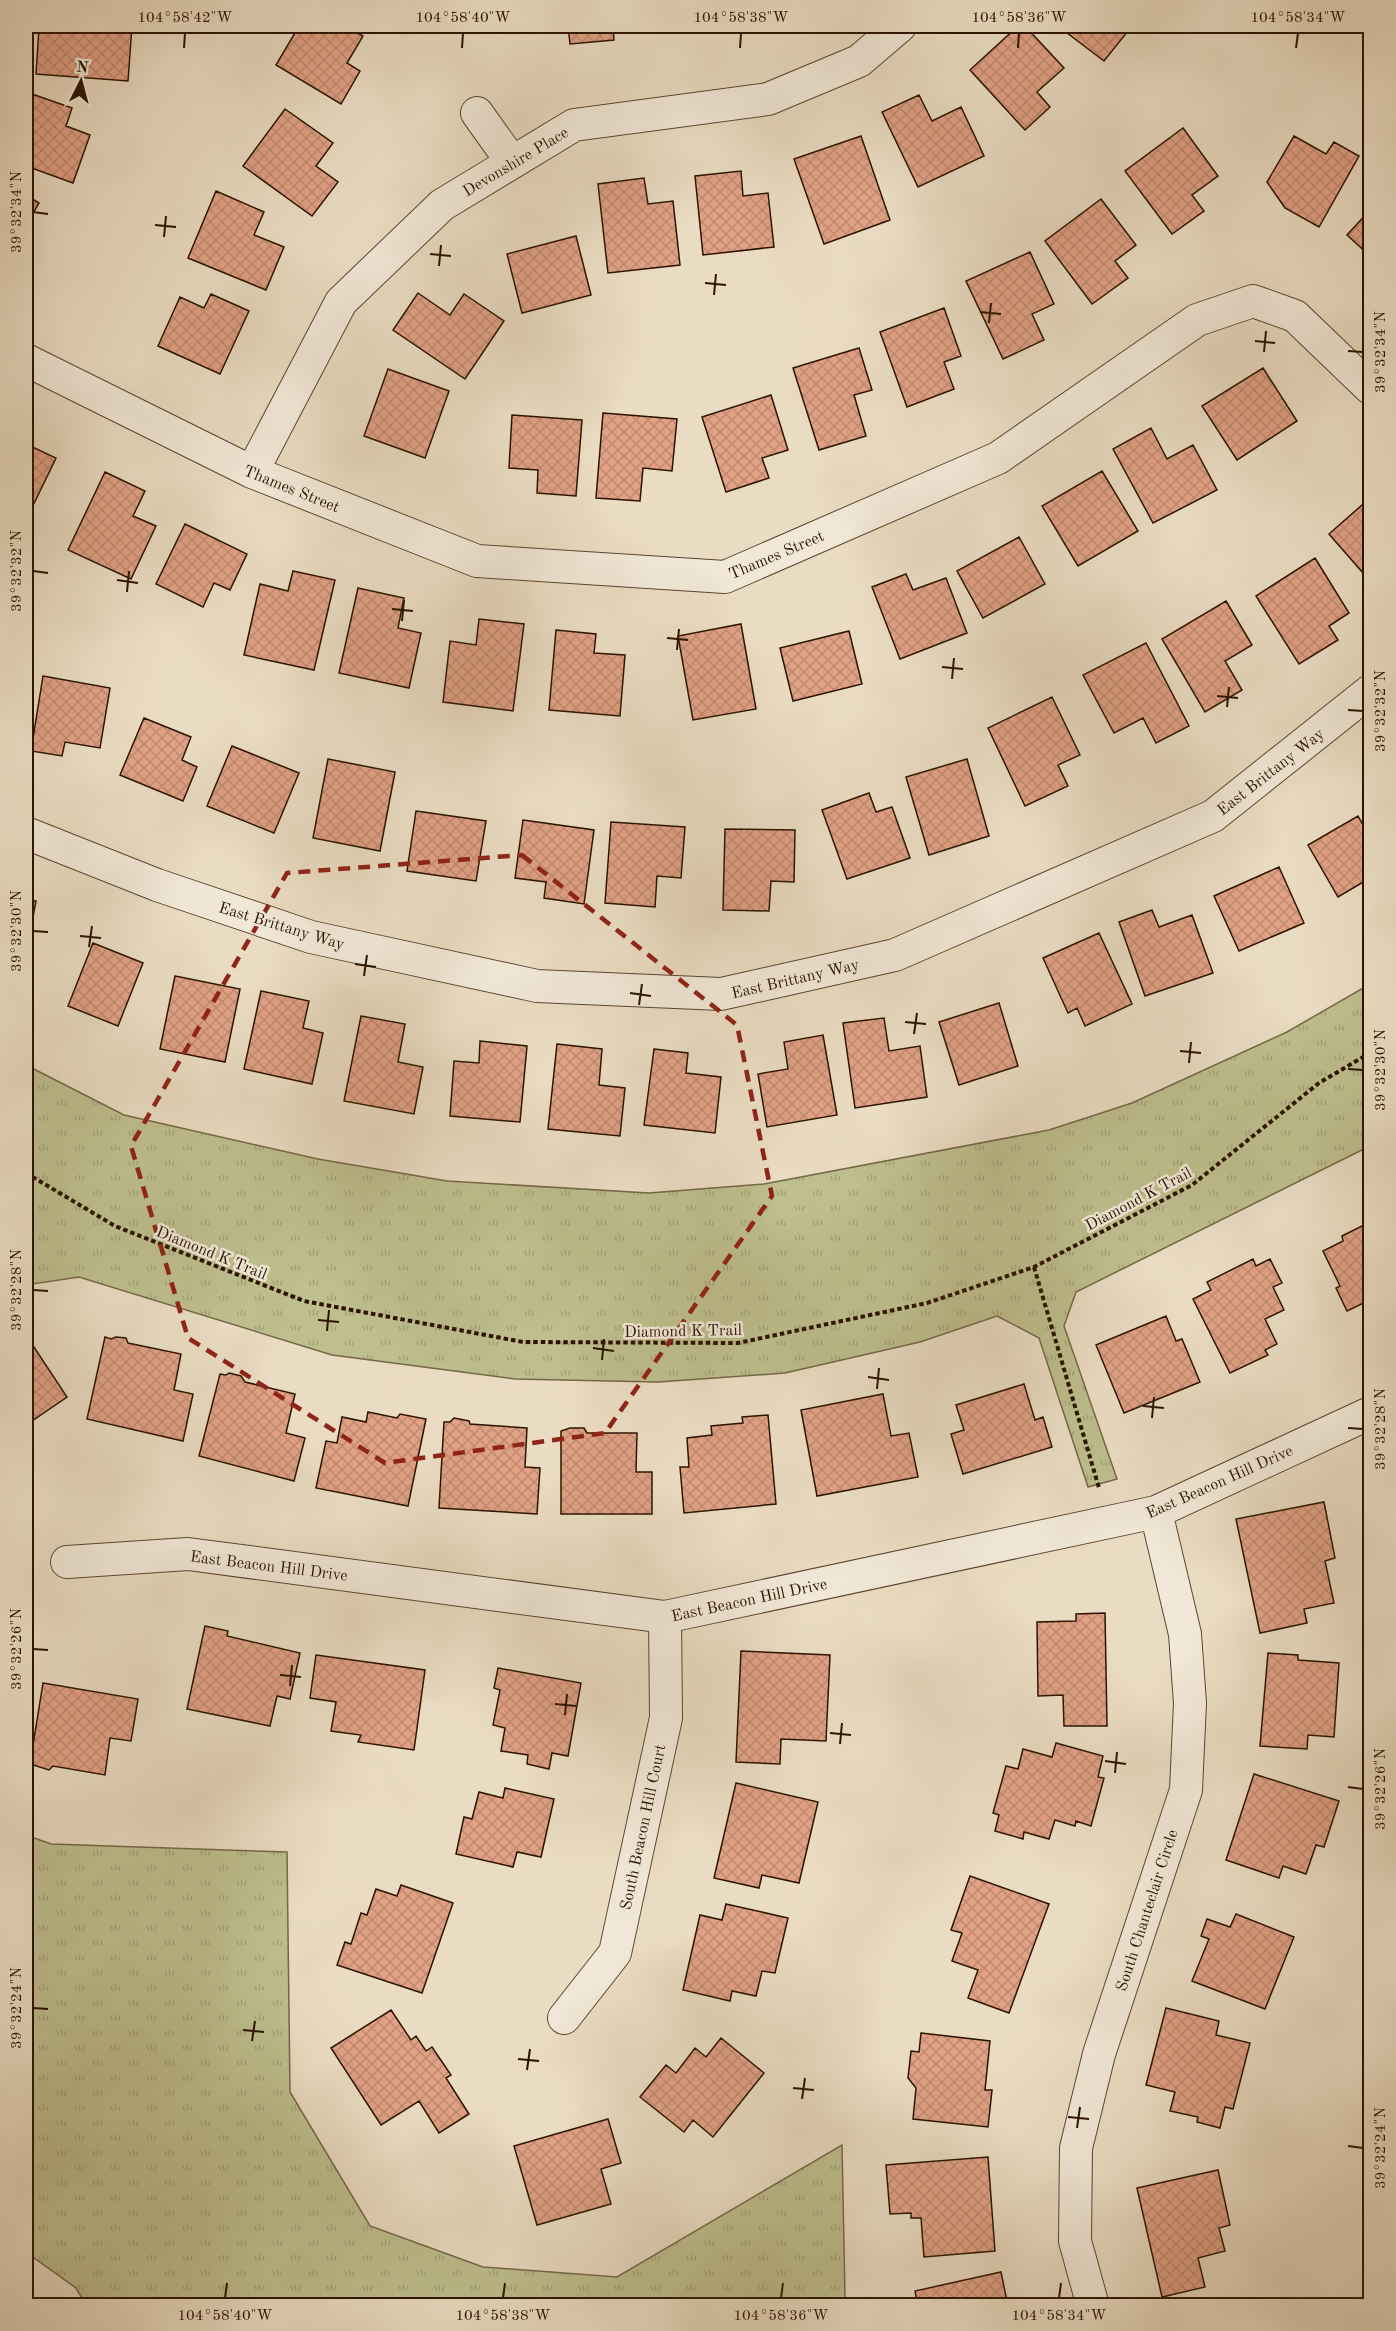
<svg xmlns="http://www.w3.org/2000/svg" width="1396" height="2331" font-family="'Old Standard TT',serif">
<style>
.grass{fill:url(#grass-tufts);stroke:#746847;stroke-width:1.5}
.building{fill:url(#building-cross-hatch);stroke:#2b1300;stroke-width:1.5}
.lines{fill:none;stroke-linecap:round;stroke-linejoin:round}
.minor-casing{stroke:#5b4530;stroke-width:34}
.path{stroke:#2b1300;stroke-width:4;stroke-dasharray:4.5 3;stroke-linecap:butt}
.minor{stroke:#f1e8d7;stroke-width:32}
.marked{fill:none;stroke:#8f2418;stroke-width:4.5;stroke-dasharray:12 8;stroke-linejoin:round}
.ticks{fill:none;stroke:#2b1300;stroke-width:2}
.labels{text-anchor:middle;stroke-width:5;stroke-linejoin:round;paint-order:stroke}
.street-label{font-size:16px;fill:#2b1300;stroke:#f1e8d7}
.neatline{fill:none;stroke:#2b1300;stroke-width:2}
.ticks-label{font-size:15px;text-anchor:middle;fill:#2b1300}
</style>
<defs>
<pattern id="grass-tufts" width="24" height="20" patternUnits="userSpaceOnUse" patternTransform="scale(1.5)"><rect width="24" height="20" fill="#bebe8e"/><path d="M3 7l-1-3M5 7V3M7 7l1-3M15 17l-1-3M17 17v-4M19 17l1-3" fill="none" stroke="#a3a279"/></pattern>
<pattern id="building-cross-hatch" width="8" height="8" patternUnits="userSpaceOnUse" patternTransform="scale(1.5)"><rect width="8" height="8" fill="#e0a185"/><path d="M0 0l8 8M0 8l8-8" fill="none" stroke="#c08a71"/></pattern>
</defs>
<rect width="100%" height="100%" fill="#eadcc2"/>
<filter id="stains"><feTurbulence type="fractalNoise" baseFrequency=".00333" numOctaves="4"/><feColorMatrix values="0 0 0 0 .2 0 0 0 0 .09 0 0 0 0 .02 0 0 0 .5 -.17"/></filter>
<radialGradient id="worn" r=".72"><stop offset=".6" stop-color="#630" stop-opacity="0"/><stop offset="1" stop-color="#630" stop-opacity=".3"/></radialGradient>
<path class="grass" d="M1370 984V1146L1076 1292 1064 1326 1117 1479 1088 1487 1039 1338 997 1316 920 1342 785 1373 658 1382 515 1379 332 1355 79 1277 26 1285V1065L124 1115 318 1159 447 1181 649 1193 764 1184 1049 1130 1132 1103 1287 1032Z
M26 1835 51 1844 287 1852 290 2092 370 2226 483 2267 617 2277 842 2145 845 2299 847 2305H86L76 2288 26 2252Z"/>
<path class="building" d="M62 26H132L128 81 36 74 39 28 61 30Z
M299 26H346L363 36 347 63 360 71 341 104 276 65Z
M568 26H613L614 40 570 44Z
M669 26H713L670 31Z
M1018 26H1025L1064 68 1037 92 1050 107 1025 130 970 70Z
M1058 26H1132L1104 61Z
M32 94 72 108 66 126 90 135 73 183 26 166V112Z
M919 95 932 121 961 107 984 156 918 187 882 112Z
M285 109 333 143 316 166 338 182 312 216 243 166Z
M1183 128 1218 176 1192 195 1204 211 1172 234 1125 171Z
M861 136 890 220 824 244 794 159Z
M1294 136 1326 154 1334 142 1359 156 1319 227 1285 208 1267 182Z
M741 171 743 196 768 193 774 247 703 255 695 176Z
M644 178 648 204 673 201 680 265 608 273 598 184Z
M216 191 264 212 254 235 284 247 266 290 188 258Z
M26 195 39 203 26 225Z
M1101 199 1136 245 1115 261 1128 278 1092 304 1045 241Z
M1370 210V256L1347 235Z
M576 236 591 295 522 313 507 254Z
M1030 252 1054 304 1032 314 1044 340 1003 359 966 281Z
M418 293 450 315 464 294 504 321 465 379 393 330Z
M211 294 249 311 220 374 158 346 180 297 204 308Z
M944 308 961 356 944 362 954 389 907 407 880 332Z
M859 348 872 390 854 395 866 436 819 450 793 368Z
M1263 368 1297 421 1237 460 1202 406Z
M388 369 449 391 425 458 364 436Z
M771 395 788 450 762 458 769 478 726 492 702 417Z
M603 413 677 419 672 471 643 468 640 501 596 498Z
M512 415 582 420 576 496 537 493 538 470 509 468Z
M1151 428 1167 459 1193 445 1217 490 1153 523 1113 449Z
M26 444 56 458 26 520Z
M1102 471 1138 531 1078 566 1042 506Z
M105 472 145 491 133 516 156 526 131 579 68 550Z
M1370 498V581L1329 534Z
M185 524 247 554 230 590 214 583 203 607 156 584Z
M1019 537 1045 584 983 618 957 571Z
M1315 558 1349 613 1329 626 1338 640 1299 664 1256 596Z
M293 571 335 580 314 670 244 655 260 584 288 591Z
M906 574 913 590 946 578 967 633 900 659 872 587Z
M358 588 404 598 398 628 421 633 409 688 339 673Z
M1226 601 1252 645 1225 661 1242 690 1205 712 1162 639Z
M479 619 524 624 513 711 443 702 450 641 476 645Z
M741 624 756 709 693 720 678 636Z
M556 630 596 634 594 653 625 655 620 716 549 710Z
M849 631 862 684 793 701 780 648Z
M1146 643 1189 726 1156 743 1143 718 1114 733 1083 675Z
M43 676 110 688 100 748 65 742 62 756 31 751Z
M1052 697 1080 755 1058 765 1068 786 1025 806 988 728Z
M144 718 191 737 182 760 197 767 183 801 120 775Z
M232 746 299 773 274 833 207 806Z
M328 759 395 772 380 851 313 838Z
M967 759 989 836 929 855 906 777Z
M869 793 876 812 892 807 910 858 847 879 822 810Z
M416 811 486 821 476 881 407 871Z
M1358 816 1370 837V878L1338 897 1308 845Z
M523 820 594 830 584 904 544 898 546 882 515 878Z
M611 822 685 827 681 878 657 876 655 907 605 903Z
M725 829 795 830 794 882 771 881 769 911 723 910Z
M1279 867 1304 923 1239 951 1214 896Z
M26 899 36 901 26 953Z
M1152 910 1159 927 1192 915 1213 973 1145 996 1119 922Z
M1099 933 1132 1004 1085 1026 1077 1008 1068 1013 1043 958Z
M93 943 143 963 118 1026 68 1006Z
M175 976 240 989 225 1062 160 1049Z
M261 991 309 1001 303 1028 323 1033 312 1084 244 1069Z
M999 1003 1018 1066 959 1085 939 1022Z
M361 1016 405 1024 398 1062 423 1067 414 1114 344 1101Z
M884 1018 889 1051 920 1046 927 1097 855 1108 843 1023Z
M823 1035 837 1115 767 1127 758 1074 788 1069 784 1042Z
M480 1041 527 1046 520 1122 450 1116 454 1061 479 1063Z
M557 1044 602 1049 599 1085 625 1088 620 1136 548 1129Z
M654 1049 688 1053 686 1073 721 1077 715 1133 644 1125Z
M1370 1222V1300L1347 1311 1336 1288 1340 1286 1323 1251 1343 1241 1342 1236Z
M1253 1259 1256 1266 1270 1259 1282 1283 1273 1287 1284 1310 1265 1319 1277 1344 1265 1350 1268 1355 1230 1373 1193 1299 1211 1290 1207 1282Z
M1166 1316 1176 1341 1182 1339 1200 1382 1124 1413 1096 1345Z
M26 1335 67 1397 26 1425Z
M105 1337 111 1339 116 1337 126 1338 128 1343 181 1354 174 1390 193 1394 183 1441 87 1419Z
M229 1373 241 1376 245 1382 295 1394 286 1433 305 1438 294 1481 199 1456 220 1374 226 1375Z
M1024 1384 1035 1420 1043 1417 1052 1447 963 1474 951 1434 964 1430 956 1405Z
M883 1394 891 1436 909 1433 918 1477 817 1496 801 1410Z
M368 1412 397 1418 400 1414 426 1419 408 1506 316 1488 326 1441 337 1443 342 1417 366 1422Z
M768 1415 776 1504 684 1513 680 1467H689L687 1438 712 1435 711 1426 743 1423 742 1417Z
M454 1418 469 1421 470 1424 527 1428 525 1467 540 1468 537 1514 439 1508 444 1422H450Z
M570 1428H584L587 1433H637L636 1472H652V1514H561V1431Z
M1324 1502 1335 1558 1325 1561 1334 1603 1304 1609 1307 1623 1260 1633 1236 1519Z
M1105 1613 1107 1726H1064L1063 1695 1038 1696 1037 1622 1076 1621V1614Z
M205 1626 228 1631 227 1636 300 1653 290 1699 277 1696 270 1726 187 1709Z
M741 1651 830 1655 826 1741 781 1739 780 1764 736 1762Z
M1268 1653 1298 1655V1660L1339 1663 1334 1737 1308 1735 1307 1749 1260 1746Z
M316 1655 425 1670 414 1750 358 1742 361 1735 331 1731 336 1702 310 1698Z
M498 1668 581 1683 568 1756 552 1753 549 1769 527 1764 528 1755 501 1751 505 1728 493 1725 500 1690 494 1688Z
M43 1683 138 1699 131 1741 110 1738 105 1775 53 1766 49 1770 30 1764Z
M1056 1743 1103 1756 1098 1777 1104 1778 1091 1826 1076 1821 1075 1826 1055 1820 1049 1839 1024 1832 1023 1839 995 1831 999 1815 993 1813 1006 1766 1018 1769 1023 1749 1052 1757Z
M1254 1774 1339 1801 1324 1847 1316 1845 1306 1874 1283 1866 1279 1878 1226 1860Z
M736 1783 818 1802 799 1883 762 1875 759 1888 714 1878Z
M505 1788 554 1799 541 1857 517 1852 513 1867 456 1854 464 1817 472 1819 479 1792 503 1798Z
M970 1876 1049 1904 1009 2013 968 1998 978 1970 952 1961 962 1933 951 1930Z
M401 1885 453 1903 422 1993 337 1965 345 1942 351 1944 361 1913 367 1915 376 1889 397 1896Z
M726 1904 788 1918 775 1973 762 1971 756 1996 732 1991 730 2001 683 1990 700 1915 722 1920Z
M1236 1914 1294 1937 1265 2009 1192 1981 1209 1939 1201 1936 1207 1919 1230 1927Z
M1166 2008 1219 2021 1216 2035 1250 2043 1233 2109 1225 2107 1220 2128 1197 2122 1198 2117 1170 2111 1175 2092 1146 2085Z
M391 2010 411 2040 416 2036 426 2051 432 2047 451 2075 446 2078 469 2114 439 2133 419 2101 381 2125 331 2048Z
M921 2033 990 2041 985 2090H992L988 2127 913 2119 916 2088 908 2078 911 2051 919 2052Z
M721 2038 764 2073 713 2137 693 2120 684 2132 640 2097 666 2065 676 2073 695 2048 706 2057Z
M608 2119 621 2163 601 2169 611 2204 537 2225 514 2146Z
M988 2157 995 2251 924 2257 921 2218H911V2213L890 2214 886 2165Z
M1218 2170 1230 2225 1219 2228 1225 2251 1198 2258 1205 2287 1162 2297 1137 2188Z
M1001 2272 1008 2306H918L915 2291Z"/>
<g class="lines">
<defs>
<path id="minor" d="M477 113 512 162
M26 360 252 472 477 561 725 577 998 458 1197 320 1253 301 1295 316 1370 388
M252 472 341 302 442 205 574 125 768 99 859 61 900 26
M26 833 157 885 311 937 537 986 721 994 895 955 1213 816 1370 691
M67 1562 188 1554 665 1617 1156 1512 1370 1413
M564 2018 615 1953 666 1718 665 1617
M1093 2306 1075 2241 1076 2148 1099 2054 1186 1790 1190 1703 1185 1634 1156 1512"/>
</defs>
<use href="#minor" class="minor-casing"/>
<path class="path" d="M26 1173 115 1226 304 1301 523 1342 738 1343 927 1303 1034 1267 1192 1185 1319 1083 1370 1053
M1034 1267 1099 1488"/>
<use href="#minor" class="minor"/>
</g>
<path class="marked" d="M522 855 737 1025 772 1196 605 1433 385 1463 188 1338 131 1146 287 873Z"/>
<path class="ticks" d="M184 48 185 33M462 48 463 33M740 48 741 33M1018 48 1019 33M1296 48 1298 33M33 212 48 214M155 225 176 227M164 237 166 216M430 254 451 256M439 266 441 245M705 283 726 285M714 295 716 274M980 312 1001 314M989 323 991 303M1255 341 1275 343M1348 351 1363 352M1264 352 1266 331M33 571 48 573M117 580 138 583M127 592 129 571M392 609 413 611M402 621 404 600M667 638 688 640M677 650 679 629M942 667 963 669M952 679 954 658M1217 696 1238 698M1227 707 1229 687M1348 710 1363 711M33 931 48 932M80 936 101 938M89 947 92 926M355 964 376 967M364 976 367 955M630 993 651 996M639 1005 642 984M905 1022 926 1024M914 1034 917 1013M1180 1051 1201 1053M1189 1063 1191 1042M1348 1069 1363 1070M33 1290 48 1291M318 1320 339 1322M327 1331 329 1310M593 1348 614 1351M602 1360 604 1339M868 1377 889 1380M877 1389 879 1368M1143 1406 1164 1408M1152 1418 1154 1397M1348 1428 1363 1429M33 1649 48 1650M280 1675 301 1677M290 1686 292 1665M555 1704 576 1706M565 1715 567 1694M830 1733 851 1735M840 1744 842 1723M1105 1761 1126 1764M1115 1773 1117 1752M1348 1787 1363 1789M33 2008 48 2009M243 2030 264 2032M252 2041 255 2021M518 2059 539 2061M527 2070 530 2049M793 2088 814 2090M802 2099 805 2078M1068 2117 1089 2119M1077 2128 1080 2107M1348 2146 1363 2148M225 2298 227 2283M503 2298 505 2283M781 2298 783 2283M1059 2298 1061 2283"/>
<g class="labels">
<g class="street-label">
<text transform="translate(515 161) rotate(-31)" y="6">Devonshire Place</text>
<text transform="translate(292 488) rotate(22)" y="6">Thames Street</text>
<text transform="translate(776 554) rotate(-23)" y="6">Thames Street</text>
<text transform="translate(1270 771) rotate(-38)" y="6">East Brittany Way</text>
<text transform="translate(282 925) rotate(17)" y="6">East Brittany Way</text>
<text transform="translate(795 978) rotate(-13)" y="6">East Brittany Way</text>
<text transform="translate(1138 1198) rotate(-28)" y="6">Diamond K Trail</text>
<text transform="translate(212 1252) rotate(22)" y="6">Diamond K Trail</text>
<text transform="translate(683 1330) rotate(-1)" y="6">Diamond K Trail</text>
<text transform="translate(1219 1481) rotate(-24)" y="6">East Beacon Hill Drive</text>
<text transform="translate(269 1565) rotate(7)" y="6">East Beacon Hill Drive</text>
<text transform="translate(749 1599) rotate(-12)" y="6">East Beacon Hill Drive</text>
<text transform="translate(642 1827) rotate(-78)" y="6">South Beacon Hill Court</text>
<text transform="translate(1146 1910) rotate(-72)" y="6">South Chanteclair Circle</text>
</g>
</g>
<rect width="1396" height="2331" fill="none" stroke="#eadcc2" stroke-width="66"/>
<g transform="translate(81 81) rotate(6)" stroke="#f1e8d7" stroke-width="4.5" paint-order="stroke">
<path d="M0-4.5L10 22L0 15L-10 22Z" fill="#2b1300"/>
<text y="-9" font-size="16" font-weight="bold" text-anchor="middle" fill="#2b1300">N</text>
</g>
<rect x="33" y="33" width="1330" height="2265" class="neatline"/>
<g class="ticks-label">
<text x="185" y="22">104°58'42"W</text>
<text x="463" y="22">104°58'40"W</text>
<text x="741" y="22">104°58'38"W</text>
<text x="1019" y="22">104°58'36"W</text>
<text x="1298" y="22">104°58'34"W</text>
<text transform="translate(16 212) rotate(-90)" y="5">39°32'34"N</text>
<text transform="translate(1380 352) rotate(-90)" y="5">39°32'34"N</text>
<text transform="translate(16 571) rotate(-90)" y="5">39°32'32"N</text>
<text transform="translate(1380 711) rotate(-90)" y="5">39°32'32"N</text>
<text transform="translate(16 931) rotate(-90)" y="5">39°32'30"N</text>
<text transform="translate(1380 1070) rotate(-90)" y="5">39°32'30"N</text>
<text transform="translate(16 1290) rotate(-90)" y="5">39°32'28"N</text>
<text transform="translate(1380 1429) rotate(-90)" y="5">39°32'28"N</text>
<text transform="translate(16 1649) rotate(-90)" y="5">39°32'26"N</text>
<text transform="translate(1380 1789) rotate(-90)" y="5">39°32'26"N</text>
<text transform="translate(16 2008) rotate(-90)" y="5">39°32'24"N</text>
<text transform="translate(1380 2148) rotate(-90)" y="5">39°32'24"N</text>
<text x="225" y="2320">104°58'40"W</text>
<text x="503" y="2320">104°58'38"W</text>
<text x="781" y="2320">104°58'36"W</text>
<text x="1059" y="2320">104°58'34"W</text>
</g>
<rect width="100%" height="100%" filter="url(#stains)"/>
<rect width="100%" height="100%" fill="url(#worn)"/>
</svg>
